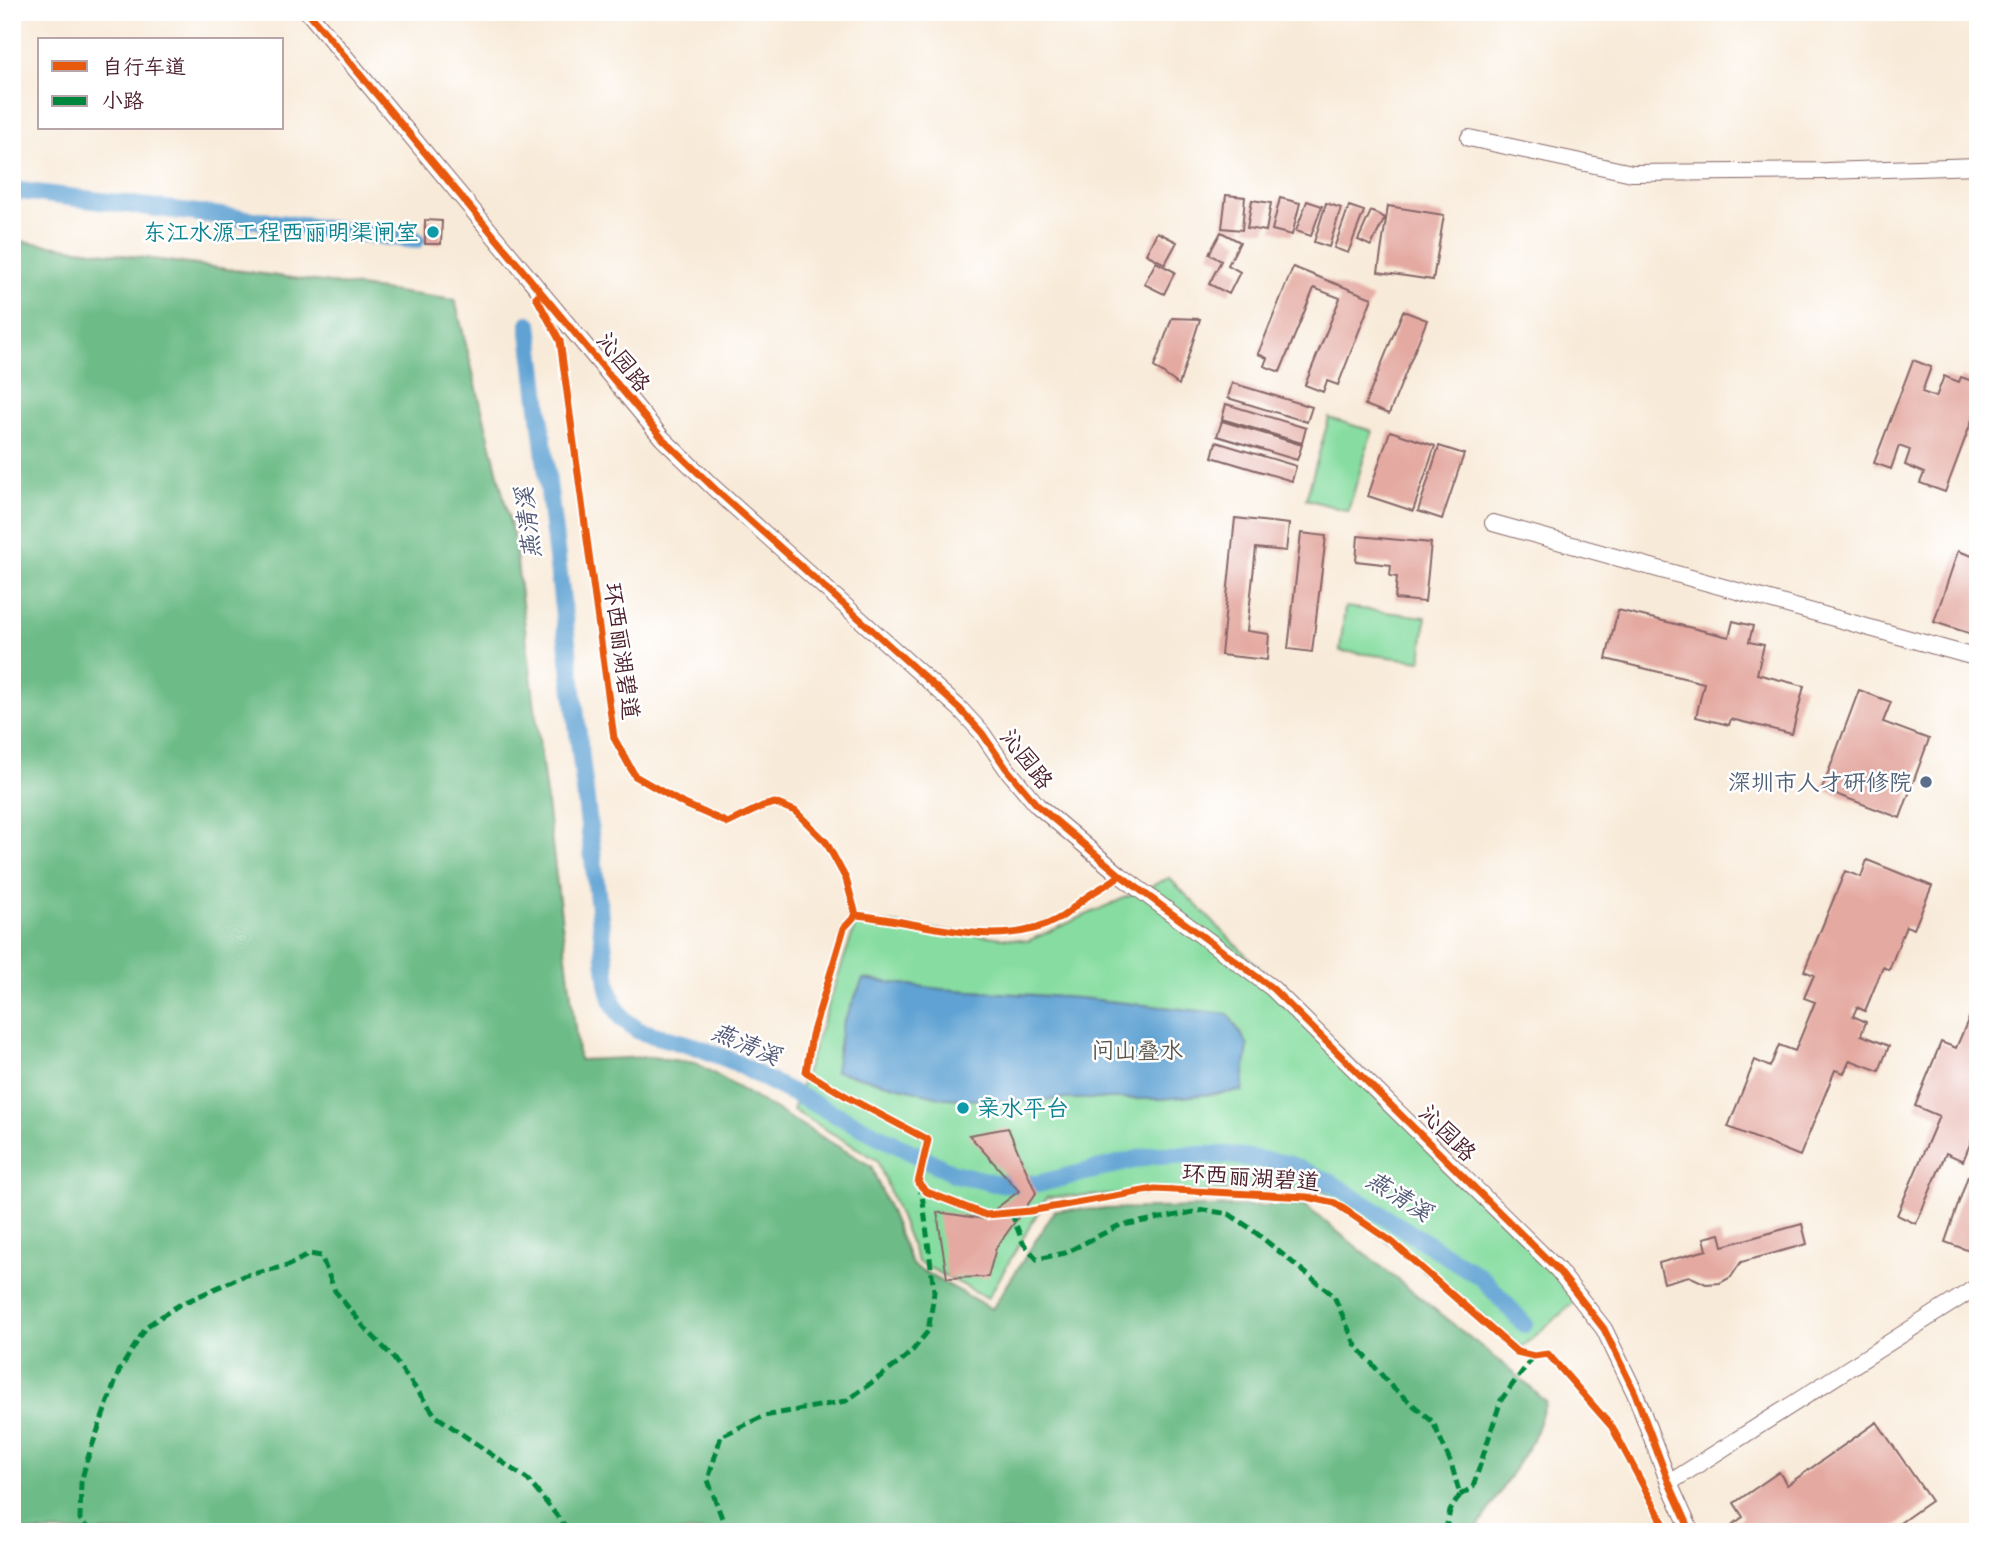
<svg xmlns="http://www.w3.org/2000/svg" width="1990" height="1544" font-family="'Architects Daughter','LXGW WenKai TC',sans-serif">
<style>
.green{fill:#87dda1;stroke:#687e66;stroke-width:2}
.forest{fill:#6dbc87;stroke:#5c6e59;stroke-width:2}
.water{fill:#5ea2d3;stroke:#54607f;stroke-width:2}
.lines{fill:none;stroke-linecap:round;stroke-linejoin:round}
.canal{stroke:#5ea2d3;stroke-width:18}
.building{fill:#e4a9a0}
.minor-casing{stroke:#876668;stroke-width:18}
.minor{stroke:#fff;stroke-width:16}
.quiet{stroke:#00873e;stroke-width:5;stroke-dasharray:10 5;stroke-linecap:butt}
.cycleway-casing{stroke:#fff;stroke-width:11}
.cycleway{stroke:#e8590c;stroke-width:7}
.culture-dot{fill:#0f9aa8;stroke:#fff;stroke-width:2.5}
.service-dot{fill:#5c6f8a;stroke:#fff;stroke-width:2.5}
.labels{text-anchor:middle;stroke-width:5;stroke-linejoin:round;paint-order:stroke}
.culture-label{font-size:23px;fill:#0d838f;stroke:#fff;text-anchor:end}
.street-label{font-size:23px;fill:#4a1f2b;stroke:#fff}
.service-label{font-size:23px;fill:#4e5e75;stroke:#fff;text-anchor:end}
.park-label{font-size:23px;fill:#5c584e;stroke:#fff}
.water-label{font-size:24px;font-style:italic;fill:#535a77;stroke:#fff}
</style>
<rect width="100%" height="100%" fill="#fff"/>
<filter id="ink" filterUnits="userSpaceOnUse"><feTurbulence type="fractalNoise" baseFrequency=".0143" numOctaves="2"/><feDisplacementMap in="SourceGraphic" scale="14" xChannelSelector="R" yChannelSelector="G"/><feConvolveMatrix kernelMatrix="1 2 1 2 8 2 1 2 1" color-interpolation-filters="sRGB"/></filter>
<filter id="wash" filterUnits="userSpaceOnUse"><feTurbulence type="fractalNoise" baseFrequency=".00686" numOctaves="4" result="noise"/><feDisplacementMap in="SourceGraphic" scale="28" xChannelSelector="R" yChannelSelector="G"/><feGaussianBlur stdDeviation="1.57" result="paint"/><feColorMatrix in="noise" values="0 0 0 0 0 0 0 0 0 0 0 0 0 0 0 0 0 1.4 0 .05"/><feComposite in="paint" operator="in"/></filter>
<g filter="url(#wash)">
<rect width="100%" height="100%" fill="#f8ead8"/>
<path class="green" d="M1329 418 1372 431 1348 511 1306 499Z
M1345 607 1426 617 1421 661 1340 651Z
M1169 878 1585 1293 1522 1347 1319 1188 1047 1197 988 1298 918 1262 877 1160 793 1110 857 920 1028 941Z"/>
<path class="forest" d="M12 240 455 300 514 539 579 1060 651 1057 696 1063 871 1166 912 1265 992 1309 1055 1210 1304 1205 1513 1372 1546 1402 1533 1439 1475 1532H12Z"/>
<path class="water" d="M863 979 941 989 1080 998 1228 1014 1248 1045 1242 1091 1162 1099H1063L1012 1102 944 1098 835 1071 842 1026Z"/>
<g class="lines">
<path class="canal" d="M12 190 416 240
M529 324 608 984 613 1003 623 1019 639 1031 697 1047 735 1062 771 1082 953 1173 994 1183 1037 1184 1154 1155H1228L1288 1164 1331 1183 1482 1278 1524 1324"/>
</g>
<g id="blocks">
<path class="building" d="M1226 195 1245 197 1242 230 1222 228Z
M1280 198 1300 203 1292 235 1272 230Z
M1252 200 1271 203 1266 231 1247 228Z
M1307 201 1322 206 1311 236 1296 231Z
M1326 203 1341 208 1329 247 1314 242Z
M1349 206 1364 211 1348 253 1334 248Z
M1388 206 1444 215 1433 280 1378 272Z
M1371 211 1385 218 1371 246 1358 240Z
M425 220 442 221 441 244H425Z
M1157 232 1177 242 1165 264 1146 254Z
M1221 232 1240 242 1228 265 1240 272 1229 294 1209 284 1221 261 1209 254Z
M1156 262 1175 272 1164 294 1144 284Z
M1293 267 1372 298 1338 385 1327 381 1323 392 1305 385 1340 298 1314 288 1280 372 1264 366 1267 358 1258 354Z
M1403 311 1427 320 1389 414 1365 405Z
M1172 318 1200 319 1179 385 1154 367Z
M1913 360 1931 367 1922 392 1936 397 1944 376 1959 382 1961 377 1978 383V404L1945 492 1920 483 1924 473 1905 465 1910 450 1899 446 1891 469 1874 463Z
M1232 383 1312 407 1307 422 1228 398Z
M1226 404 1306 428 1302 443 1222 419Z
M1222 421 1302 445 1297 460 1217 436Z
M1390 431 1435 446 1413 511 1368 496Z
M1216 442 1296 466 1292 481 1212 457Z
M1439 446 1464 454 1442 519 1418 511Z
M1235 518 1289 524 1286 551 1256 548 1247 631 1269 634 1267 660 1221 655Z
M1301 533 1326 536 1312 652 1288 649Z
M1358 536 1431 543 1425 602 1395 599 1397 577 1390 576 1391 565 1356 561Z
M1958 551 1978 558V636L1934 622Z
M1618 610 1729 637 1733 621 1753 626 1749 642 1764 645 1757 674 1804 686 1792 734 1731 719 1729 725 1696 717 1704 683 1606 659Z
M1859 690 1891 702 1883 722 1929 739 1900 818 1822 789Z
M1867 860 1932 886 1914 929 1906 926 1889 970 1883 967 1865 1011 1857 1007 1853 1016 1866 1022 1861 1035 1889 1046 1879 1071 1850 1060 1844 1073 1835 1070 1800 1156 1728 1127 1755 1060 1770 1067 1779 1045 1795 1051 1815 1002 1804 998 1814 975 1804 971 1845 871 1861 877Z
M1978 997V1125L1963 1161 1946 1153 1916 1224 1897 1215 1939 1116 1915 1106 1941 1042 1956 1048Z
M1008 1128 1036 1193 996 1248 988 1277 947 1278 937 1212 984 1219 994 1210 1019 1191 969 1135Z
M1968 1176 1978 1180V1254L1945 1242Z
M1802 1224 1807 1244 1741 1262 1731 1277 1720 1283 1706 1284 1689 1276 1664 1283 1659 1263 1707 1250 1704 1238 1720 1234 1723 1246Z
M1877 1422 1931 1501 1887 1532H1722L1743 1517 1734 1503 1779 1472 1787 1485Z"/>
</g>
</g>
<g filter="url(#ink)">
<use href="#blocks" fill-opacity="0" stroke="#876668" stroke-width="2"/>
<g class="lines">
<defs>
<path id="minor" d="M308 12 662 438 715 489 960 709 982 733 1006 768 1037 805 1120 875 1272 988 1558 1270 1604 1329 1635 1393 1669 1483 1691 1532
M1469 138 1632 173 1826 171 1978 166
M1493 523 1978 658
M1669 1483 1978 1286"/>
</defs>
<use href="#minor" class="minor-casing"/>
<use href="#minor" class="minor"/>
<path class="quiet" d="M1011 1212 1023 1243 1037 1259 1065 1253 1118 1226 1204 1210 1229 1214 1250 1228 1334 1296 1355 1344 1392 1387 1433 1422 1451 1463 1460 1495 1450 1511 1445 1532
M1460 1495 1473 1487 1501 1400 1534 1356
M91 1532 80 1519 81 1483 86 1463 119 1371 147 1326 179 1305 243 1276 287 1266 310 1254 321 1256 335 1291 364 1327 391 1355 436 1416 528 1480 570 1532
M727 1532 708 1480 721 1436 764 1416 846 1401 899 1363 913 1350 928 1331 933 1301 934 1291 923 1201 919 1186"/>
<defs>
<path id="cycleway" d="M308 12 662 438 715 489 960 709 982 733 1006 768 1037 805 1120 875 1272 988 1558 1270 1604 1329 1635 1393 1669 1483 1691 1532
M536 297 560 341 614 738 635 776 682 803 728 823 763 806 775 803 795 811 826 842 846 879 856 915
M856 915 844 928 812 1035 806 1072 849 1098 928 1140 918 1183 927 1192 986 1215 1030 1211 1155 1189 1307 1197 1335 1203 1392 1242 1517 1352 1534 1356 1548 1354 1612 1427 1668 1532
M856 915C919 921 1000 952 1058 919 1068 914 1075 905 1084 899 1095 890 1109 885 1120 875"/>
</defs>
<use href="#cycleway" class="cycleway-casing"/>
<use href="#cycleway" class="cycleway"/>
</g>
</g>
<g class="culture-dot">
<circle cx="433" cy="232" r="7"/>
<circle cx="963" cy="1108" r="7"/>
</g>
<circle class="service-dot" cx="1926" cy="782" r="7"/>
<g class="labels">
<g class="culture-label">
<text x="419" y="240">东江水源工程西丽明渠闸室</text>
<text x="977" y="1116" text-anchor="start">亲水平台</text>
</g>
<g class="street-label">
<text transform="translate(624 362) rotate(51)" y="8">沁园路</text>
<text transform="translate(622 651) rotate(82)" y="8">环西丽湖碧道</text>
<text transform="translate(1027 759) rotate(52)" y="8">沁园路</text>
<text transform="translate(1448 1133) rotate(45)" y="8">沁园路</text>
<text transform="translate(1251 1177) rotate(4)" y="8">环西丽湖碧道</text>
</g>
<g class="service-label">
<text x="1912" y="790">深圳市人才研修院</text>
</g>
<g class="park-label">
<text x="1137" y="1058">问山叠水</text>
</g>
<g class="water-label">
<text transform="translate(528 523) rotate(-97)" y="8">燕清溪</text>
<text transform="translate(746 1044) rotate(23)" y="8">燕清溪</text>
<text transform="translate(1399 1196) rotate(32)" y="8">燕清溪</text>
</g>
</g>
<rect width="1990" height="1544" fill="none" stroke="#fff" stroke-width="42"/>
<rect x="38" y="38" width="245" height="91" fill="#ffffff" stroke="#b7a5aa" stroke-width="2"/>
<rect x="52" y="61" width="35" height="10" fill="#e8590c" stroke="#b7a5aa" stroke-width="2"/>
<text x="102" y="74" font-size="21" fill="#4a1f2b">自行车道</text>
<rect x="52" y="96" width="35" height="10" fill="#00873e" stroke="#b7a5aa" stroke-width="2"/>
<text x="102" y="108" font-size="21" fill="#4a1f2b">小路</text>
</svg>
